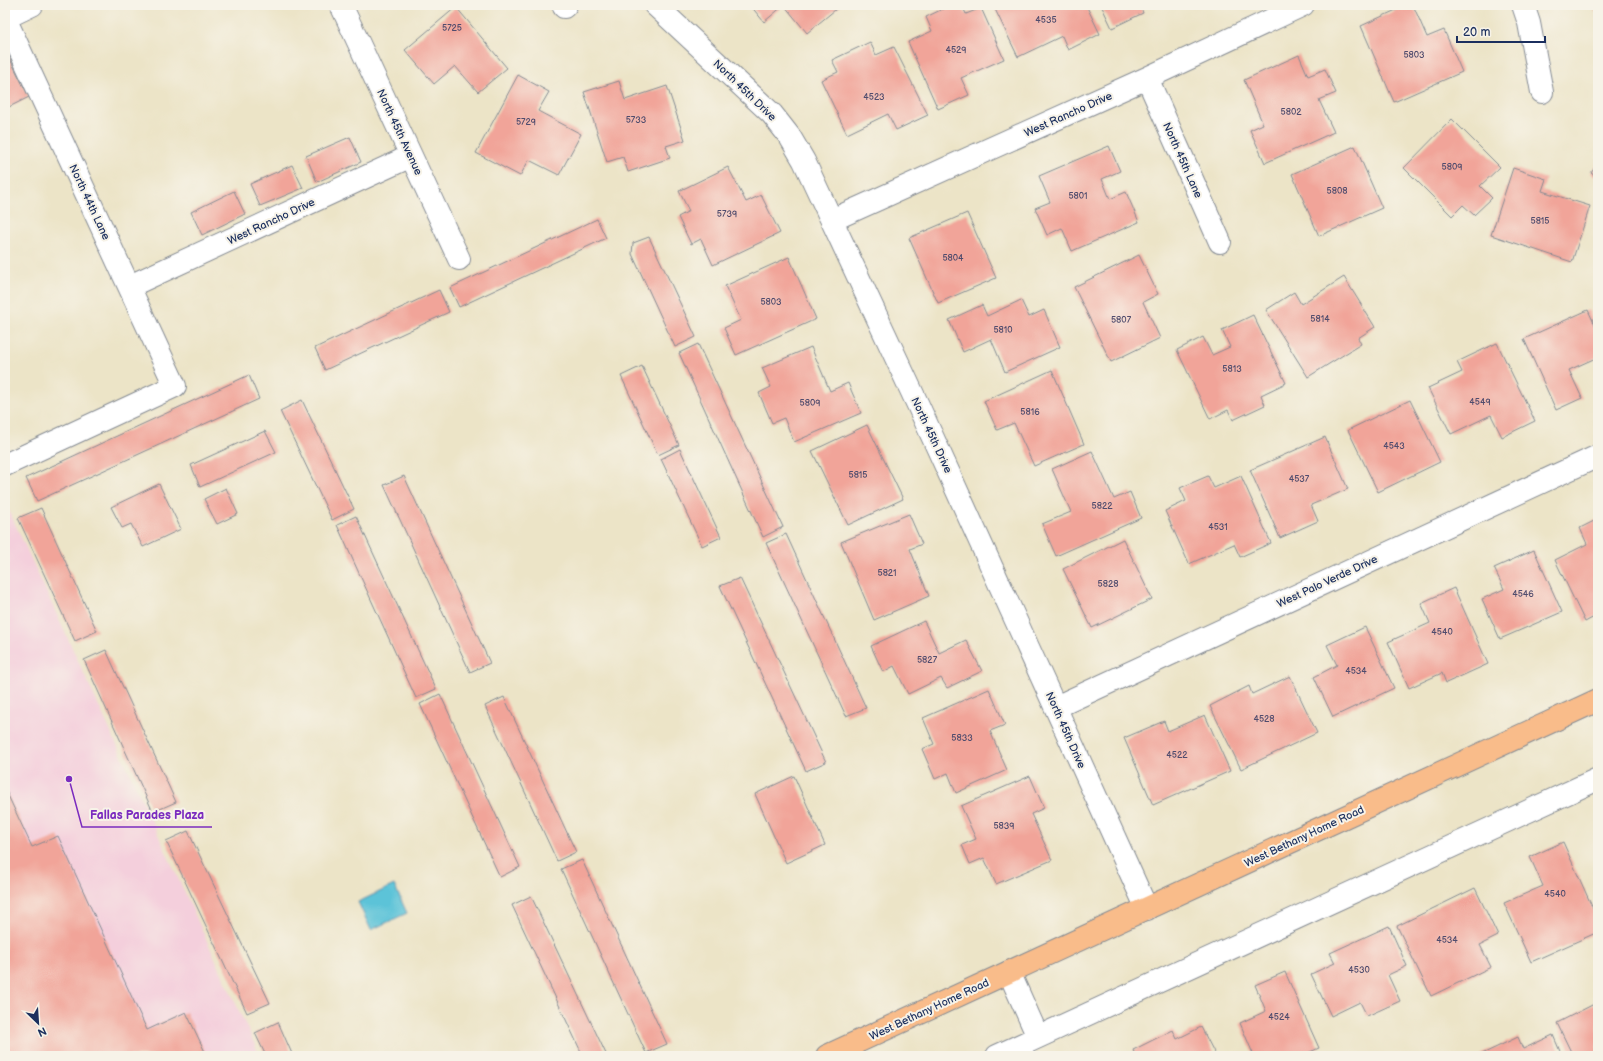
<svg xmlns="http://www.w3.org/2000/svg" width="1603" height="1061" font-family="'Balsamiq Sans',sans-serif">
<style>
.built{fill:#f4cfdc}
.water{fill:#5bc3d8;stroke:#3b799b}
.building{fill:#f1a499}
.lines{fill:none;stroke-linecap:round;stroke-linejoin:round}
.minor-casing{stroke:#848a92;stroke-width:24}
.major-casing{stroke:#848a92;stroke-width:24}
.minor{stroke:#fff;stroke-width:22}
.major{stroke:#f9bc8a;stroke-width:22}
.labels{text-anchor:middle;stroke-width:4;stroke-linejoin:round;paint-order:stroke}
.number-label{font-size:9px;fill:#504c6d}
.street-label{font-size:11px;fill:#1b2f5e;stroke:#f7f3e8}
.leader{fill:none;stroke:#7b2cbf;stroke-width:1.5}
.callout-dot{fill:#7b2cbf;stroke:#f7f3e8;stroke-width:1.5}
.callout-label{font-size:12px;text-anchor:middle;font-weight:bold;fill:#7b2cbf;stroke:#f7f3e8;stroke-width:4;stroke-linejoin:round;paint-order:stroke}
</style>
<rect width="100%" height="100%" fill="#f7f3e8"/>
<filter id="ink" filterUnits="userSpaceOnUse"><feTurbulence type="fractalNoise" baseFrequency=".025" numOctaves="2"/><feDisplacementMap in="SourceGraphic" scale="8" xChannelSelector="R" yChannelSelector="G"/><feConvolveMatrix kernelMatrix="1 2 1 2 8 2 1 2 1" color-interpolation-filters="sRGB"/></filter>
<filter id="wash" filterUnits="userSpaceOnUse"><feTurbulence type="fractalNoise" baseFrequency=".012" numOctaves="4" result="noise"/><feDisplacementMap in="SourceGraphic" scale="16" xChannelSelector="R" yChannelSelector="G"/><feGaussianBlur stdDeviation="0.9" result="paint"/><feColorMatrix in="noise" values="0 0 0 0 0 0 0 0 0 0 0 0 0 0 0 0 0 1.4 0 .05"/><feComposite in="paint" operator="in"/></filter>
<g filter="url(#wash)">
<rect width="100%" height="100%" fill="#ece4c7"/>
<path class="built" d="M5 502 260 1056H5Z"/>
<path class="water" d="M394 885 407 913 371 930 358 902Z"/>
<g id="blocks">
<path class="building" d="M750 5H841L807 33 784 5 764 22Z
M951 5H962L966 14 981 8 1004 59 961 78 969 95 938 109 908 42 932 31 926 17Z
M993 5H1086L1100 34 1068 50 1062 36 1018 57Z
M1101 5H1140L1143 13 1112 28Z
M1407 5H1413L1427 37 1444 30 1462 72 1394 102 1361 26Z
M1593 5H1598V11L1595 12Z
M456 7 507 68 478 92 455 66 434 84 405 50Z
M870 42 876 55 894 47 928 115 896 130 888 114 847 134 821 80 838 72 832 60Z
M7 53 29 97 5 109V54Z
M1299 55 1308 76 1325 69 1336 93 1319 100 1334 132 1265 163 1250 130 1263 124 1244 80Z
M518 75 549 92 538 111 581 134 559 175 529 160 520 176 476 153Z
M619 81 625 100 667 86 685 140 666 146 670 158 628 172 623 157 607 162 584 92Z
M1452 119 1500 167 1480 186 1492 198 1474 215 1463 205 1452 216 1404 168Z
M350 137 361 162 317 182 306 156Z
M1109 146 1120 171 1102 179 1110 199 1126 192 1139 222 1072 251 1062 228 1047 235 1035 208 1050 202 1039 176Z
M1355 146 1382 208 1319 236 1292 174Z
M1598 163V178L1591 173Z
M292 165 303 188 260 206 250 184Z
M728 167 746 202 761 195 780 233 713 265 701 239 691 244 678 217 689 211 679 191Z
M1513 168 1546 179 1542 191 1590 206 1572 262 1491 235Z
M234 191 245 214 202 235 191 212Z
M967 213 996 278 938 303 909 238Z
M597 219 606 238 459 307 450 288Z
M649 237 696 337 675 347 632 254 633 243Z
M1139 255 1158 294 1143 302 1160 338 1111 362 1074 287Z
M789 257 816 319 736 355 724 328 741 320 725 286Z
M1344 277 1375 327 1358 338 1361 344 1308 377 1266 310 1294 292 1301 304Z
M439 290 449 312 325 370 315 348Z
M1021 300 1029 317 1044 310 1060 347 1005 372 991 339 963 352 949 320 982 305 987 316Z
M1588 310 1598 332V357L1569 370 1582 398 1556 410 1524 339Z
M1253 315 1286 383 1261 395 1265 405 1233 420 1228 410 1210 419 1177 350 1203 337 1212 355 1230 347 1222 330Z
M1497 343 1535 421 1502 437 1491 415 1451 434 1428 388 1462 372 1457 362Z
M698 344 783 527 763 537 679 353Z
M811 347 830 391 848 383 861 413 794 442 784 418 772 423 759 393 771 387 762 368Z
M642 366 679 445 658 455 621 376Z
M1052 370 1084 444 1034 466 1014 423 997 430 984 401Z
M249 375 259 399 37 501 26 478Z
M302 400 354 509 332 520 280 411Z
M1410 400 1440 462 1378 492 1348 430Z
M867 425 903 499 848 525 812 451Z
M265 431 276 452 200 487 191 465Z
M1325 437 1348 489 1311 505 1318 521 1280 538 1250 470Z
M680 449 721 537 702 546 661 459Z
M1092 451 1114 499 1130 492 1141 518 1056 556 1042 524 1071 512 1052 469Z
M404 476 490 663 470 672 384 485Z
M1208 476 1214 488 1241 476 1271 543 1240 557 1234 544 1189 564 1165 511 1186 501 1180 488Z
M159 484 181 529 143 547 131 524 122 528 111 507Z
M226 488 238 514 217 524 204 499Z
M41 508 97 631 75 641 18 518Z
M909 514 922 544 910 549 929 596 874 620 841 542Z
M356 516 436 689 416 698 337 525Z
M1598 519V615L1585 622 1555 560 1587 544 1580 528Z
M786 534 866 708 846 716 766 543Z
M1123 539 1152 599 1092 628 1063 569Z
M1534 550 1562 612 1500 639 1482 599 1504 589 1494 568Z
M740 578 826 762 806 771 720 586Z
M1454 588 1488 664 1446 683 1442 673 1409 688 1388 642 1430 623 1421 603Z
M924 621 939 653 966 640 982 671 947 688 941 678 908 694 894 666 883 672 871 646Z
M1365 627 1394 688 1333 717 1314 677 1337 665 1327 645Z
M106 650 176 802 153 812 84 660Z
M1290 676 1317 733 1241 769 1210 706 1249 686 1252 694Z
M989 689 1005 725 990 731 1007 770 956 793 948 773 935 779 922 749 934 744 923 718Z
M440 694 520 867 500 877 420 704Z
M504 697 576 852 557 861 485 706Z
M1205 715 1230 771 1153 805 1124 738 1164 721 1168 731Z
M794 776 825 845 786 863 755 794Z
M1030 776 1044 808 1031 814 1052 860 996 884 984 858 970 864 962 845 976 839 961 806Z
M5 789 32 847 58 836 147 1030 186 1012 207 1056H7L5 1052Z
M188 831 270 1003 247 1013 166 841Z
M1563 842 1598 920V932L1531 962 1504 903 1543 886 1530 857Z
M582 860 667 1044 646 1053 561 869Z
M1475 888 1498 936 1480 945 1491 967 1431 996 1397 926Z
M531 896 607 1056H583L512 905Z
M1389 926 1407 966 1388 975 1400 1001 1367 1016 1360 1002 1331 1016 1311 974 1335 963 1330 953Z
M1285 972 1319 1048 1301 1056H1254L1240 1023 1266 1011 1255 985Z
M1598 1002V1056H1573L1557 1023Z
M278 1022 293 1056H266L255 1033Z
M1201 1027 1216 1056H1136L1133 1050 1173 1030 1177 1039Z
M1553 1035 1562 1056H1480V1055L1518 1037 1523 1049Z"/>
</g>
</g>
<g filter="url(#ink)">
<use href="#blocks" fill-opacity="0" stroke="#848a92" stroke-width="1"/>
<g class="lines">
<defs>
<path id="minor" d="M341 5 459 259
M655 5 772 114 790 137 804 161 918 405 1147 909
M1523 5 1529 23 1542 92
M564 7 566 5
M5 18 175 386 5 465
M5 18 32 5
M1147 78 1220 242
M832 220 1147 78 1303 5
M130 286 411 156
M1056 707 1598 456
M1009 972 1038 1037
M997 1056 1598 779"/>
<path id="major" d="M827 1056 1598 700"/>
</defs>
<use href="#minor" class="minor-casing"/>
<use href="#major" class="major-casing"/>
<use href="#minor" class="minor"/>
<use href="#major" class="major"/>
</g>
</g>
<g class="labels">
<g class="number-label">
<text x="1046" y="23">4535</text>
<text x="452" y="31">5725</text>
<text x="956" y="53">4529</text>
<text x="1414" y="58">5803</text>
<text x="874" y="100">4523</text>
<text x="1291" y="115">5802</text>
<text x="636" y="123">5733</text>
<text x="526" y="125">5729</text>
<text x="1452" y="170">5809</text>
<text x="1337" y="194">5808</text>
<text x="1078" y="199">5801</text>
<text x="727" y="217">5739</text>
<text x="1540" y="224">5815</text>
<text x="953" y="261">5804</text>
<text x="771" y="305">5803</text>
<text x="1320" y="322">5814</text>
<text x="1121" y="323">5807</text>
<text x="1003" y="333">5810</text>
<text x="1232" y="372">5813</text>
<text x="1480" y="405">4549</text>
<text x="810" y="406">5809</text>
<text x="1030" y="415">5816</text>
<text x="1394" y="449">4543</text>
<text x="858" y="478">5815</text>
<text x="1299" y="482">4537</text>
<text x="1102" y="509">5822</text>
<text x="1218" y="530">4531</text>
<text x="887" y="576">5821</text>
<text x="1108" y="587">5828</text>
<text x="1523" y="597">4546</text>
<text x="1442" y="635">4540</text>
<text x="927" y="663">5827</text>
<text x="1356" y="674">4534</text>
<text x="1264" y="722">4528</text>
<text x="962" y="741">5833</text>
<text x="1177" y="758">4522</text>
<text x="1004" y="829">5839</text>
<text x="1555" y="897">4540</text>
<text x="1447" y="943">4534</text>
<text x="1359" y="973">4530</text>
<text x="1279" y="1020">4524</text>
</g>
<g class="street-label">
<text transform="translate(745 90) rotate(44)" y="4">North 45th Drive</text>
<text transform="translate(1068 114) rotate(-24)" y="4">West Rancho Drive</text>
<text transform="translate(400 132) rotate(65)" y="4">North 45th Avenue</text>
<text transform="translate(1183 160) rotate(66)" y="4">North 45th Lane</text>
<text transform="translate(90 202) rotate(65)" y="4">North 44th Lane</text>
<text transform="translate(271 221) rotate(-25)" y="4">West Rancho Drive</text>
<text transform="translate(932 435) rotate(65)" y="4">North 45th Drive</text>
<text transform="translate(1327 581) rotate(-25)" y="4">West Palo Verde Drive</text>
<text transform="translate(1066 730) rotate(66)" y="4">North 45th Drive</text>
<text transform="translate(1304 836) rotate(-25)" y="4">West Bethany Home Road</text>
<text transform="translate(929 1009) rotate(-25)" y="4">West Bethany Home Road</text>
</g>
</g>
<path class="leader" d="M69 779L82 827H212"/>
<circle class="callout-dot" cx="69" cy="779" r="4"/>
<g class="callout-label">
<text x="147" y="819">Fallas Parades Plaza</text>
</g>
<rect width="1603" height="1061" fill="none" stroke="#f7f3e8" stroke-width="20"/>
<g transform="translate(38 1023) rotate(155)" stroke="#f7f3e8" stroke-width="3" paint-order="stroke">
<path d="M0-3L7 15L0 10L-7 15Z" fill="#1b2f5e"/>
<text y="-6" font-size="11" font-weight="bold" text-anchor="middle" fill="#1b2f5e">N</text>
</g>
<path d="M1457 36v6h88v-6" fill="none" stroke="#1b2f5e" stroke-width="2"/>
<text x="1463" y="36" font-size="12" fill="#1b2f5e" stroke="#f7f3e8" stroke-width="3" paint-order="stroke">20 m</text>
</svg>
